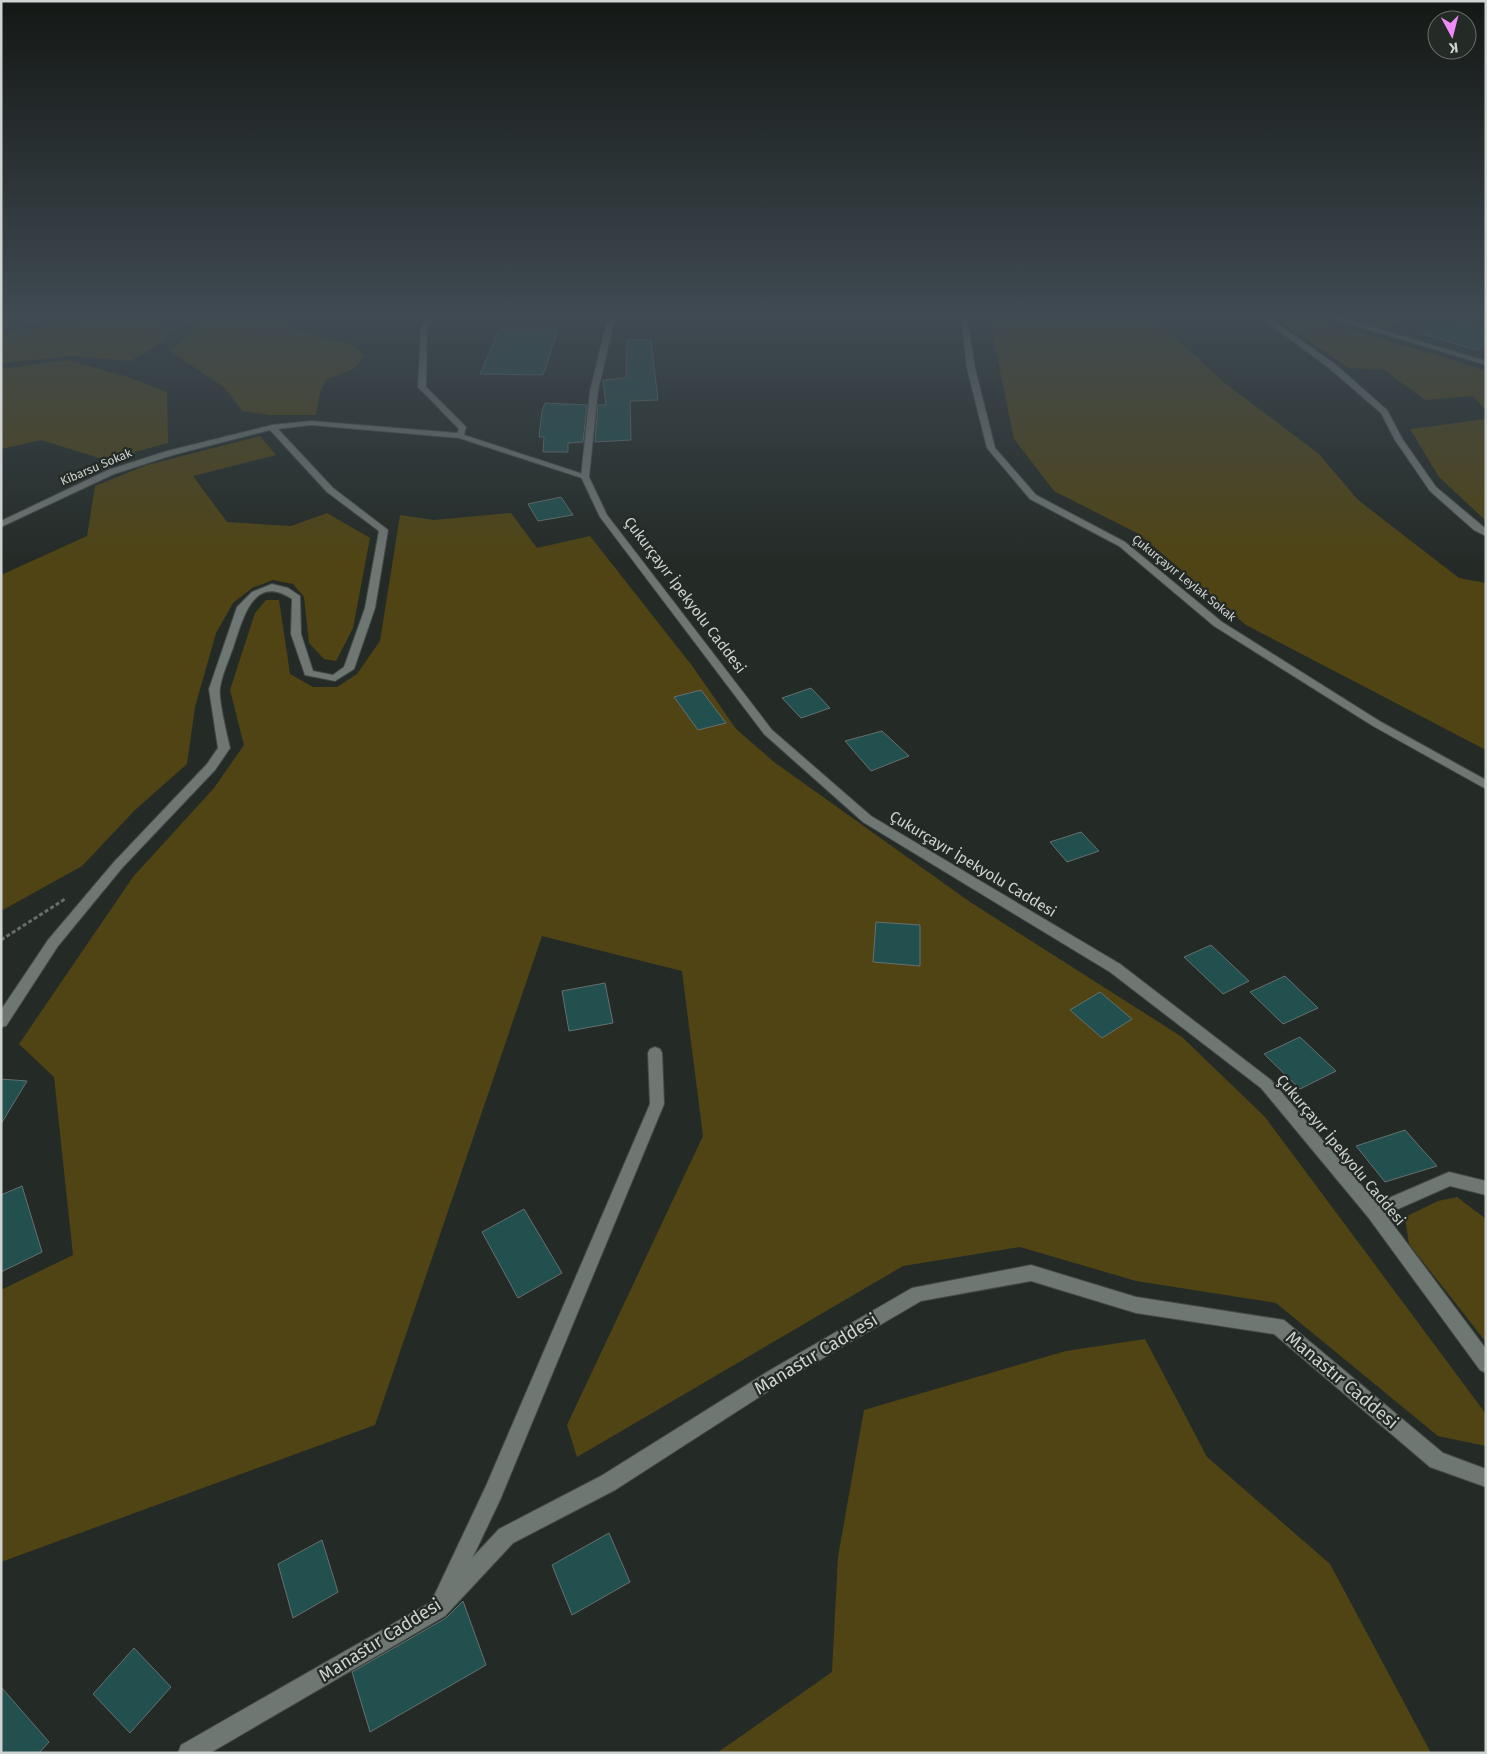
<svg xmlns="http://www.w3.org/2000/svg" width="1487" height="1754" font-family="'Fira Sans',sans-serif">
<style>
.built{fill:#28352e}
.green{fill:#504414}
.building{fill:#22504f;stroke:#666f6f}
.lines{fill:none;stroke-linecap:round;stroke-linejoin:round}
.minor-casing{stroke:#434946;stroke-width:2}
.tertiary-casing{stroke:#434946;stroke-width:2}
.path{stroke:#686d6a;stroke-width:3;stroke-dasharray:4 2.5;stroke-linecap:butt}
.minor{fill:#6f7773;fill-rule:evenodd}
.tertiary{fill:#6f7773;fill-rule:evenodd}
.labels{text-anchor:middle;stroke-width:4.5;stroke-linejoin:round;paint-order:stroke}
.far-street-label{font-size:12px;fill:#cfd3d1;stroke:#242b27}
.street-label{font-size:15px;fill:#cfd3d1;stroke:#242b27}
.near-street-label{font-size:18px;fill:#cfd3d1;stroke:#242b27}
</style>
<rect width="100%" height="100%" fill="#242b27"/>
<path class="built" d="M1416 317 1486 318V360L1395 333Z"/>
<path class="green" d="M11 317H96L4 328Z
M178 317H303L288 328 353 345 365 356 353 369 326 380 320 392 316 415H271L242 411 225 388 170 351 197 327Z
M989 317H1153L1226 384 1319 454 1358 500 1459 578 1486 583V750L1246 625 1139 534 1054 491 1014 439Z
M1273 317H1303L1431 353 1486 371V410L1473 396 1425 400 1384 370 1349 368Z
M1341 317H1404L1386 330Z
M126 318 157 320 174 328 159 345 130 361 72 356 1 363V334L16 330Z
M67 360 125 376 167 392 168 443 106 460 41 440 1 449V369Z
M1486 419V520H1485L1439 477 1410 429Z
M260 436 276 455 193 476 227 522 291 526 327 513 370 538 353 628 336 661 324 659 309 643 304 597 293 584 273 580 252 588 233 603 216 633 195 707 187 764 135 810 82 866 1 911V575L87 536 95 486 147 465Z
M511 513 537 548 590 536 693 667 736 729 774 762 970 902 1182 1037 1265 1117 1486 1414V1446L1438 1436 1276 1303 1136 1281 1020 1247 903 1266 577 1457 567 1425 703 1136 682 971 542 936 375 1425 1 1562V1290L73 1255 54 1077 19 1044 133 877 214 788 244 745 230 690 255 613 266 600H279L290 674 313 687H337L357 674 380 641 400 515 434 520Z
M1457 1197 1486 1219V1342L1409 1244 1405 1217 1438 1201Z
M1145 1339 1207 1457 1330 1564 1431 1753H717L832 1672 838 1557 864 1410 1066 1351Z"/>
<path class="building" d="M1449 319 1486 330V344L1476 350 1423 334Z
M499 330H558L543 375 480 374Z
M627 340H651L658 400 630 401 631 440 595 442 598 405H606L603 380 626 378Z
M545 403 587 405 583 442 568 443V452H543L544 437H539L542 411Z
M561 497 573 515 538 521 528 504Z
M811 688 830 708 801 718 782 698Z
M701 690 726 723 698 730 674 697Z
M882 731 909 756 871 771 845 741Z
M1081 832 1099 851 1067 862 1050 842Z
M876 922 920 925V966L873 962Z
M1211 945 1249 981 1223 994 1184 957Z
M1285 976 1318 1008 1283 1024 1250 992Z
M605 983 613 1023 569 1031 562 991Z
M1100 992 1132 1019 1102 1038 1070 1010Z
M1300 1037 1336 1071 1300 1089 1264 1054Z
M1 1079 27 1081 1 1124Z
M1405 1130 1437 1166 1385 1182 1356 1146Z
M22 1186 42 1252 1 1272V1195Z
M524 1209 562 1273 518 1298 482 1232Z
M609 1533 630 1582 572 1615 552 1565Z
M322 1540 338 1592 293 1618 278 1564Z
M463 1601 486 1665 370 1732 352 1672 446 1618Z
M134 1648 171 1687 130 1733 93 1694Z
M1 1687 49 1742 39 1753H1Z"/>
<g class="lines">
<defs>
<path id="minor" d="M1 317 4 321 1 323Z
M427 317H434L427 328 426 387 466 427 464 435 589 476 582 478 459 438 311 425 278 429 333 488 388 530 375 608 354 669 335 681 305 675 291 634 292 599C253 573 243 619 233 648 229 660 222 674 220 688 218 699 227 734 230 748L215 770 122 868 58 946 6 1026 1 1027V1010L48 940 114 862 207 764 218 748 209 689 237 607 252 592 272 584 288 588 300 596 301 634 313 671 333 675 344 667 365 608 379 531 327 492 270 430 173 455 114 474 1 527V521L108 470 167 451 272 425 311 421 457 433 459 429 418 387 421 328Z
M961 317H967L975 368 995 448 1036 495 1125 542 1222 622 1381 722 1486 780V789L1373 726 1214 626 1119 546 1030 499 987 448 967 368Z
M1260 317H1268L1335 364 1387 410 1403 440 1436 487 1486 529V536L1474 530 1430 491 1395 440 1381 413 1329 368Z
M655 1047 660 1049 662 1053 664 1104 500 1500 451 1603 444 1606 437 1603 434 1596 486 1486 650 1104 648 1053 650 1049Z
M1449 1172 1486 1181V1195L1450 1186 1380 1217 1374 1219 1368 1217 1366 1212 1368 1207Z"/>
<path id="tertiary" d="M608 317H615L598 391 589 477 607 515 772 730 871 816 1120 964 1271 1080 1380 1207 1486 1349V1373L1480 1370 1368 1217 1261 1088 1110 972 863 822 764 734 600 517 581 477 590 391Z
M1327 317H1339L1486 361V365Z
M1031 1265 1136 1297 1284 1320 1443 1453 1486 1469V1487L1430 1467 1274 1334 1136 1313 1031 1281 921 1301 784 1381 615 1490 513 1543 445 1616 210 1753H178L181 1745 431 1602 499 1529 601 1476 772 1369 912 1288Z"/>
</defs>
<use href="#minor" class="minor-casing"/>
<use href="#tertiary" class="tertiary-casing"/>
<path class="path" d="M1 940 65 899"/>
<use href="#minor" class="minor"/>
<use href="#tertiary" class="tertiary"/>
</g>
<linearGradient id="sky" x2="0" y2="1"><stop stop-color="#141815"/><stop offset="0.56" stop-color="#3f4a52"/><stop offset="1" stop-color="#3f4a52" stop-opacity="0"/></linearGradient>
<rect width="1487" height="563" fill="url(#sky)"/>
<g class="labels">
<g class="far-street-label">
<text transform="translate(96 467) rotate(-23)" y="4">Kibarsu Sokak</text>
<text transform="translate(1184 578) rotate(39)" y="4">Çukurçayır Leylak Sokak</text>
</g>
<g class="street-label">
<text transform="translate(685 595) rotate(53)" y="5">Çukurçayır İpekyolu Caddesi</text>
<text transform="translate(973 864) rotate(31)" y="5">Çukurçayır İpekyolu Caddesi</text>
<text transform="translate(1341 1150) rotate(50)" y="5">Çukurçayır İpekyolu Caddesi</text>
</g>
<g class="near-street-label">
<text transform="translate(816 1354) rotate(-31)" y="6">Manastır Caddesi</text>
<text transform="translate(1342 1380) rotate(40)" y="6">Manastır Caddesi</text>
<text transform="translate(380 1640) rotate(-32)" y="6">Manastır Caddesi</text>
</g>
</g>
<rect width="1487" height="1754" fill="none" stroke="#cfd3d1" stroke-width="5"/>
<g transform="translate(1452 35) rotate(173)"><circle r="24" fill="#242b27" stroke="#686e6b"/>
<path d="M0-4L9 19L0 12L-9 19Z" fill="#ef8bf6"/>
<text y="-8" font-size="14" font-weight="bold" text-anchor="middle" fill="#cfd3d1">K</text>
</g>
</svg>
